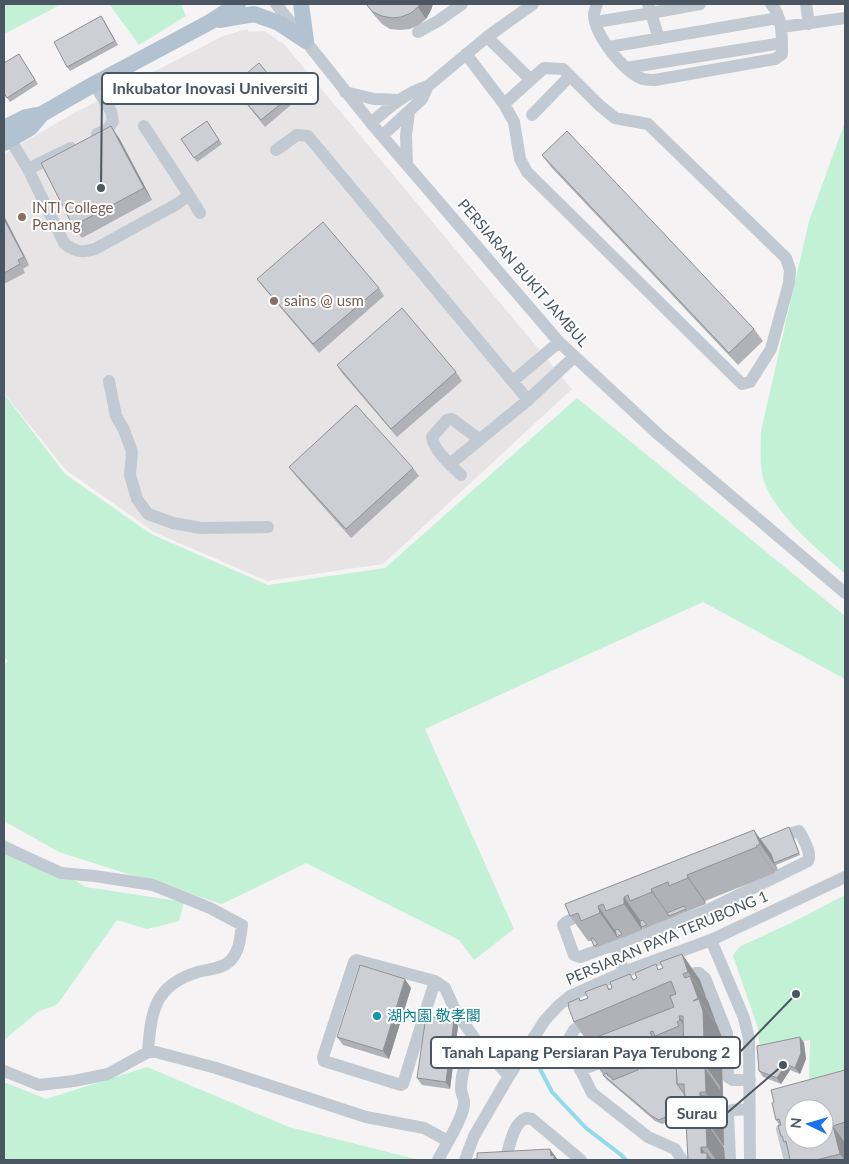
<svg xmlns="http://www.w3.org/2000/svg" width="849" height="1164" font-family="Lato,'Noto Sans SC',sans-serif">
<style>
.education{fill:#e6e4e5}
.green{fill:#c3f1d5}
.lines{fill:none;stroke-linecap:round;stroke-linejoin:round}
.stream{stroke:#90daee;stroke-width:4}
.minor{stroke:#c1cad2;stroke-width:12}
.major{stroke:#b3c2d1;stroke-width:16}
.wall{fill:#b0b2b7}
.shaded-wall{fill:#909195}
.building{fill:#cdcfd5;stroke:#909195;fill-rule:evenodd}
.education-dot{fill:#8d6e63;stroke:#fff;stroke-width:2}
.culture-dot{fill:#0f9aa8;stroke:#fff;stroke-width:2}
.labels{text-anchor:middle;stroke-width:4;stroke-linejoin:round;paint-order:stroke}
.education-label{font-size:15px;fill:#785e54;stroke:#fff;text-anchor:start}
.street-label{font-size:15px;fill:#4a5661;stroke:#fff}
.culture-label{font-size:15px;fill:#0d838f;stroke:#fff;text-anchor:start}
.leader{fill:none;stroke:#4a5661;stroke-width:2}
.callout-dot{fill:#4a5661;stroke:#fff;stroke-width:2}
.callout{fill:#fff;stroke:#4a5661;stroke-width:2}
.callout-label{font-size:16px;text-anchor:middle;font-weight:bold;fill:#4a5661}
</style>
<rect width="100%" height="100%" fill="#f5f3f3"/>
<path class="education" d="M247 29 249 32 264 31 284 44 572 389 383 564 267 581 154 532 66 470 4 393V154L72 114 223 36Z"/>
<path class="green" d="M4 4H62L4 34Z
M109 4H181L186 16 139 45Z
M845 122V574C819 550 776 516 764 481 759 466 761 447 761 431L809 221Z
M4 394 65 474 151 534 268 585 385 568 577 398 845 616V679L703 602 425 729 514 929 474 960 459 940 306 863 222 904 59 852 4 821V665L8 661 4 656Z
M4 839 86 887 184 902 179 921 147 929 117 920 57 1005 39 1011 4 1040Z
M845 895V1070L809 1080 810 1040 760 1050 758 1028 733 956 735 952 741 946 793 922Z
M147 1067 289 1127 419 1160H4V1082L46 1099Z"/>
<g class="lines">
<path class="stream" d="M539 1067 552 1092 586 1128 620 1154 626 1160"/>
<path class="minor" d="M276 4 371 123 559 342 659 435 845 593
M597 4C596 7 594 11 594 15 595 36 624 72 643 79 647 80 651 80 655 80L775 59 782 54C782 38 783 17 771 4
M648 4 651 13 700 4
M806 4 809 24
M596 22 651 13 659 39
M782 27 845 18
M418 32 438 21 462 4
M487 37 530 79
M609 47 778 18
M466 54 504 104 514 122 520 159 527 172 742 384 750 382 771 349 789 283 790 270 786 258 648 124 615 118 599 105 563 69 544 68 504 104
M626 68 782 43
M94 84 111 111 113 121 108 129 97 134
M345 92 374 99 399 100
M532 115 569 77
M371 123C388 108 405 93 428 86
M144 126 189 195
M382 136 422 99 428 86 487 37 533 4
M10 139 28 169 64 243C75 252 82 253 95 249L177 204 189 195 200 213
M276 150 297 135 308 136 528 400
M407 165 406 135 409 112
M28 169 71 148
M109 381 116 416 124 430 132 452 130 475 137 499 148 514 173 523 201 528 268 527
M513 381 559 342
M450 464 528 400 574 357
M461 475C451 465 434 451 432 437L447 420 452 419 479 439
M4 847 61 873 95 876 153 885 210 908 242 925C240 938 240 951 230 961 222 969 208 969 198 972 154 985 151 1012 148 1052
M578 916 566 922 563 925 574 955 580 957 704 912 808 861C812 853 804 841 801 834L799 831 792 833
M711 940 744 1018 749 1039 750 1160
M614 945 624 972
M356 960 435 981 403 1084 401 1085 324 1061 323 1057 354 962Z
M680 979 695 973H699L705 978 727 1033 728 1077 733 1080H750
M435 981 445 988 455 1010 477 1042 509 1076
M591 1017 574 1030 567 1042 592 1093 648 1137 675 1149 682 1160
M580 1070 599 1063
M4 1071 39 1085 74 1081 108 1074 148 1052H156L216 1068 366 1117 424 1128 448 1141
M782 1129 790 1160
M438 1160C445 1146 463 1119 464 1104 465 1099 461 1094 461 1089 461 1072 467 1056 477 1042
M465 1160 474 1136 509 1076 545 1020 558 1006 570 996 624 972 711 940 845 877
M505 1160C510 1147 512 1124 526 1118L532 1119 581 1160
M730 1160 728 1113 732 1110 749 1109"/>
<path class="major" d="M301 4 306 41
M219 20 254 14 279 23 306 41
M4 128 26 117 42 114 94 84 210 22 238 4
M4 143 30 128 42 114"/>
</g>
<path class="wall" d="M366 4H433L431 10 426 19 419 25 410 29 400 30 390 29 382 24 375 16Z
M104 20 118 45 70 71 67 67Z
M19 54 38 84 10 102 4 93Z
M232 86 288 98 292 104 265 127Z
M207 121 222 144 197 162 181 139Z
M119 138 152 200 82 238 73 226Z
M542 155 754 329 763 341 738 365 551 167Z
M4 216 29 265 23 269 25 273 4 284Z
M257 279 379 288 384 296 319 353 263 287Z
M337 365 456 372 462 381 397 437 342 373Z
M289 467 413 468 419 476 351 538 295 475Z
M754 830 760 839 791 830 800 855 776 865 778 870 774 872 775 873 705 901 706 904 643 929 642 927V930L595 948 592 941H588L570 916Z
M682 954 700 980 722 1037V1060H723L726 1065V1067H722L724 1146H723L724 1148 725 1160H688L686 1114 662 1124 655 1121 606 1079 588 1053 587 1041 574 1022 569 1006 579 998 581 1001 588 998 606 984 610 989 630 974 634 980 663 968Z
M411 988 389 1059 343 1045 337 1037Z
M454 1020 458 1026 450 1089 422 1085 417 1078Z
M800 1037 804 1043 806 1059 800 1074 790 1070 781 1084 763 1077 759 1071Z
M845 1070V1160H790L787 1146 781 1136 780 1126 776 1120Z"/>
<path class="shaded-wall" d="M420 4H433L431 10 426 19 418 7Z
M111 126 119 138 152 200 144 188Z
M4 216 29 265 24 257 4 219Z
M754 830 772 856 774 863 778 870 760 844Z
M756 846 774 872 775 873 757 847Z
M687 875 705 901 706 904 688 878Z
M651 889 669 915V916L652 892Z
M624 897 642 923V930L624 904Z
M598 906 616 932 617 937 600 913Z
M682 954 700 980 706 998 688 972Z
M683 974 697 994 690 976 708 1001 716 1023 685 978Z
M405 979 411 988 389 1059 383 1051Z
M699 999 717 1025 722 1037V1063H721L704 1039Z
M679 1016 697 1042 698 1037 704 1047V1041L722 1067 723 1091 705 1065H699L705 1074V1068L723 1094 724 1146 706 1120 700 1096V1092L706 1101V1095L721 1117V1114L699 1084 698 1046 680 1020Z
M454 1020 458 1026 450 1089 446 1082Z
M650 1032 668 1058 670 1063 652 1037Z
M800 1037 804 1043 806 1059 800 1074 795 1068Z
M621 1043 640 1069 641 1074 623 1048Z
M786 1064 790 1070 781 1084 777 1078Z
M720 1087 723 1091V1094L720 1090Z
M700 1120 706 1129V1122L724 1148 725 1160H716L707 1147Z
M833 1126 845 1143V1160L840 1154Z
M701 1147 707 1156V1153L712 1160H706L701 1153Z
M550 1149 558 1160H554L551 1156Z"/>
<path class="building" d="M366 4H420L418 7 411 13 401 17 392 18 382 16 373 12Z
M101 16 115 41 67 67 54 42Z
M19 54 35 80 7 98 4 93V63Z
M259 63 288 98 261 120 232 86Z
M207 121 219 140 194 158 181 139Z
M111 126 144 188 73 226 41 163Z
M567 131 754 329 729 353 542 155Z
M4 219 24 257 18 260 20 264 4 273Z
M323 222 379 288 313 344 257 279Z
M402 308 456 372 391 429 337 365Z
M356 405 413 468 346 529 289 467Z
M789 827 799 853 774 863 771 854 760 839Z
M754 830 760 844 756 846 757 847 687 875 688 878 669 886 668 882 651 889 652 892 630 901 628 895 624 897V904L606 911 603 904 598 906 600 913 581 921 578 913 570 916 565 904Z
M684 906 686 909 669 916 667 913Z
M643 920 647 925 641 927 640 921Z
M618 929 622 934 617 937 615 930Z
M593 938 598 944 594 946 591 939Z
M682 954 688 972 683 974 685 978 690 976 698 998 693 1001 699 999 703 1011 704 1039H698V1041H704L705 1065H699V1068H705L706 1092H700V1096L706 1095V1120H700V1123L706 1122 707 1147H701V1153H707V1160H688L684 1084H677L676 1062H684L683 1016H679L680 1020 677 1022 679 1026 655 1036 653 1031 650 1032 652 1037 626 1047 624 1042 621 1043 623 1048 598 1058 596 1054H593L592 1051 588 1053 584 1042 674 1007 670 996 676 994 671 981 574 1022 568 1006H569L568 1003 579 998 580 1001 588 998 585 992 606 984 609 990 612 988 610 982 630 974 633 980 637 978 635 973 656 964 658 970 663 968 660 962Z
M360 965 405 979 383 1051 337 1037Z
M426 1016 454 1020 446 1082 417 1078Z
M800 1037 801 1053 795 1068 786 1064 777 1078 759 1071 757 1046Z
M684 1052V1062H676L677 1084 685 1095V1108L659 1120 652 1116 603 1075 607 1073 608 1076H610L613 1080 638 1070 637 1065 638 1064 641 1069 667 1059 665 1054 667 1053 670 1058Z
M845 1070V1122L833 1126 840 1154 816 1160H790L786 1141 784 1142 782 1136H781L778 1126 781 1125 779 1119 776 1120 772 1103 774 1102 771 1090ZM794 1109H824V1139H794Z
M550 1149 551 1156 554 1155V1160H474V1159H477V1153Z"/>
<g class="education-dot">
<circle cx="22" cy="217" r="5"/>
<circle cx="274" cy="301" r="5"/>
</g>
<circle class="culture-dot" cx="377" cy="1016" r="5"/>
<g class="labels">
<g class="education-label">
<text x="32" y="213">INTI College<tspan x="32" dy="17">Penang</tspan></text>
<text x="284" y="306">sains @ usm</text>
</g>
<g class="street-label">
<text transform="translate(523 273) rotate(49)" y="5">PERSIARAN BUKIT JAMBUL</text>
<text transform="translate(667 938) rotate(-23)" y="5">PERSIARAN PAYA TERUBONG 1</text>
</g>
<g class="culture-label">
<text x="387" y="1021">湖內園 敬孝閣</text>
</g>
</g>
<path class="leader" d="M101 188L102 88M796 994L740 1052M783 1065L727 1113"/>
<g class="callout-dot">
<circle cx="101" cy="188" r="5"/>
<circle cx="796" cy="994" r="5"/>
<circle cx="783" cy="1065" r="5"/>
</g>
<g class="callout">
<rect x="102" y="73" width="216" height="31" rx="5"/>
<rect x="431" y="1037" width="309" height="31" rx="5"/>
<rect x="666" y="1097" width="61" height="31" rx="5"/>
</g>
<g class="callout-label">
<text x="210" y="94">Inkubator Inovasi Universiti</text>
<text x="586" y="1058">Tanah Lapang Persiaran Paya Terubong 2</text>
<text x="697" y="1119">Surau</text>
</g>
<rect width="849" height="1164" fill="none" stroke="#4a5661" stroke-width="10"/>
<g transform="translate(809 1124) rotate(275)"><circle r="24" fill="#ffffff" stroke="#b7bbc0"/>
<path d="M0-4L9 19L0 12L-9 19Z" fill="#1a73e8"/>
<text y="-8" font-size="14" font-weight="bold" text-anchor="middle" fill="#4a5661">N</text>
</g>
</svg>
